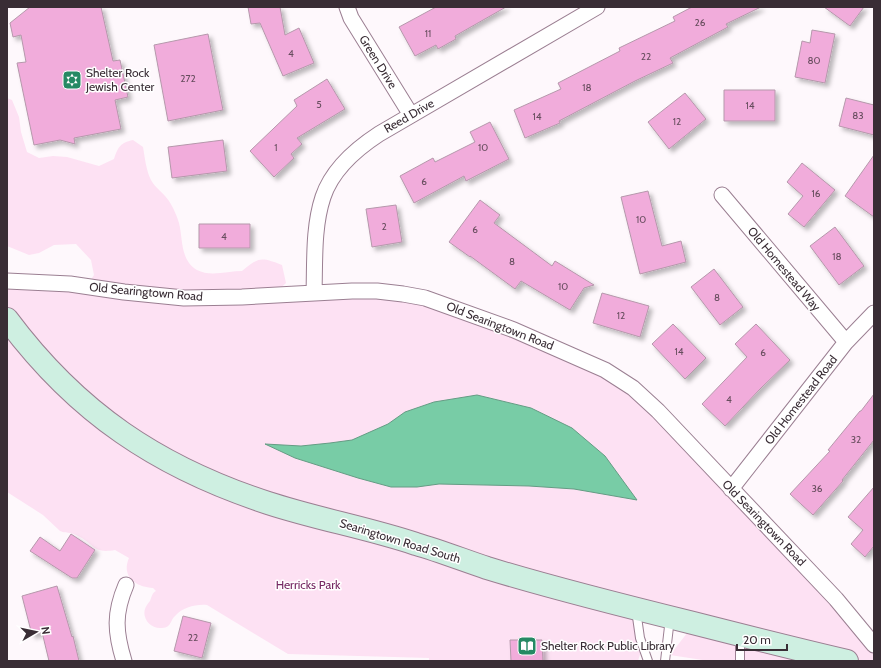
<svg xmlns="http://www.w3.org/2000/svg" width="881" height="668" font-family="Cabin,sans-serif">
<style>
.green{fill:#fde1f3}
.water{fill:#78cca6;stroke:#659c84}
.building{fill:#f1acdb;stroke:#b598ab;filter:url(#shadow)}
.lines{fill:none;stroke-linecap:round;stroke-linejoin:round}
.service-casing{stroke:#9b7f92;stroke-width:10}
.minor-casing{stroke:#9b7f92;stroke-width:17}
.secondary-casing{stroke:#9b7f92;stroke-width:24}
.service{stroke:#fff;stroke-width:8}
.minor{stroke:#fff;stroke-width:15}
.secondary{stroke:#ceefe1;stroke-width:22}
.labels{text-anchor:middle;stroke-width:3;stroke-linejoin:round;paint-order:stroke}
.number-label{font-size:10px;fill:#674d5e}
.street-label{font-size:12px;fill:#392d35;stroke:#fff}
.poi-label{font-size:12px;fill:#392d35;stroke:#fff;text-anchor:start}
.park-label{font-size:12px;fill:#762863;stroke:#fff}
</style>
<defs>
<filter id="shadow"><feDropShadow dx="3.5" dy="3.5" stdDeviation="2" flood-color="#0004"/></filter>
</defs>
<rect width="100%" height="100%" fill="#fef8fc"/>
<path class="green" d="M7 98 12 100 19 117 21 132 27 152 39 158 53 156 67 157 99 166 114 159C118 147 120 143 133 140L143 147C145 158 146 170 151 180 155 188 164 193 169 201 173 207 177 216 179 223 183 239 180 260 197 270 210 277 228 271 242 271 259 257 261 257 282 265L286 283 274 294 425 298 633 388 874 645V661H709L670 655 691 628 633 615 641 651 638 661H429V658L288 654 207 605C196 604 183 607 175 616 169 622 172 628 160 628 150 628 142 618 145 609 146 606 148 603 150 601 152 596 152 593 156 591L153 588C135 587 121 576 129 558L115 550C92 554 95 544 78 536 76 535 72 533 69 533 66 532 64 533 60 531L43 515 7 492V281L86 287 94 275 91 260 76 244 54 245 39 253 29 255 7 246Z"/>
<path class="water" d="M477 395 531 408 572 428 605 456 637 500 574 489 529 486 439 484 417 487H391L358 478 295 458 265 444 301 446 330 443 352 440 388 424 405 412 434 402Z"/>
<path class="building" d="M30 7H101L113 61 120 60 128 97 115 100 121 129 74 138 75 144 60 140 34 145 17 63 26 62 21 35 13 37 10 23Z
M248 7H280L285 35 299 28 314 63 283 76 260 23 251 24Z
M436 7H506L455 36 456 39 438 49 436 45 415 56 399 27Z
M692 7H761L726 24 728 27 670 58 673 63 635 81 559 121 560 123 525 138 514 110 561 89 558 83 620 51 619 48 675 21 673 17Z
M824 7H864L850 26Z
M812 30 835 34 825 83 795 77 802 41 810 43Z
M208 34 223 110 168 121 154 45Z
M327 79 345 109 297 138 302 144 291 154 294 158 274 177 250 151 297 106 294 100Z
M724 90H775V121H724Z
M685 93 706 119 669 149 648 122Z
M846 98 874 105V135L839 126Z
M490 122 509 159 466 181 464 176 414 203 400 176 433 158 435 162 475 142 470 132Z
M223 140 227 171 172 178 168 147Z
M874 155V217L845 196Z
M802 163 835 190 804 227 788 214 803 196 787 182Z
M648 191 662 246 681 241 686 262 640 274 621 197Z
M480 200 500 215 494 223 552 266 555 261 594 285 584 288 570 310 521 281 515 289 470 256V257L449 242Z
M396 205 402 242 372 247 366 209Z
M199 224H250V248H199Z
M835 227 864 266 839 285 810 246Z
M714 269 743 307 720 325 691 287Z
M602 293 649 306 640 337 593 323Z
M673 324 706 358 685 379 652 344Z
M756 324 790 360 760 389 725 426 702 404 747 357 735 344Z
M874 394V440L842 480 843 481 813 515 790 494 830 451 828 450 860 411H861Z
M874 487V546L865 557 851 544 863 530 848 517Z
M71 534 95 550 77 578H72L30 551 40 537 60 551Z
M57 586 72 637 73 636 79 661H49L42 632 32 635 22 596Z
M183 616 211 623 202 658 174 651Z
M510 640H542L543 661H511Z"/>
<g class="lines">
<defs>
<path id="service" d="M636 610 640 638 648 661
M740 636V661
M665 661 670 618"/>
<path id="minor" d="M347 7 351 18 411 115
M722 195 846 342
M7 281 70 284 124 292 184 298 242 297 352 291H377L403 294 425 298 514 330 605 370 633 388 658 411 836 599 874 645
M314 293C315 262 313 227 323 197 332 170 356 149 379 134L597 7
M731 489 846 342 874 313
M124 661C115 632 114 613 126 585"/>
<path id="secondary" d="M7 319C77 413 158 467 268 503 317 519 368 528 416 544 440 551 463 560 487 568 555 589 624 606 693 623 744 636 795 649 847 661"/>
</defs>
<use href="#service" class="service-casing"/>
<use href="#minor" class="minor-casing"/>
<use href="#secondary" class="secondary-casing"/>
<use href="#service" class="service"/>
<use href="#minor" class="minor"/>
<use href="#secondary" class="secondary"/>
</g>
<defs>
<symbol id="synagogue-square" viewBox="-11 -11 22 22"><rect x="-9" y="-9" width="18" height="18" rx="4" fill="#268964" stroke="#fff"/><path d="M0-6.5L5.6 3.2H-5.6ZM0 6.5L5.6-3.2H-5.6Z" fill="#fff"/></symbol>
<symbol id="library-square" viewBox="-11 -11 22 22"><rect x="-9" y="-9" width="18" height="18" rx="4" fill="#268964" stroke="#fff"/><path d="M-6-4Q-3-5.5-.7-3.5V5Q-3 3-6 4ZM6-4Q3-5.5 .7-3.5V5Q3 3 6 4Z" fill="#fff"/></symbol>
</defs>
<g fill-rule="evenodd">
<use href="#synagogue-square" x="61" y="69" width="22" height="22"/>
<use href="#library-square" x="516" y="635" width="22" height="22"/>
</g>
<g class="labels">
<g class="number-label">
<text x="700" y="26">26</text>
<text x="428" y="37">11</text>
<text x="291" y="57">4</text>
<text x="646" y="60">22</text>
<text x="814" y="64">80</text>
<text x="188" y="82">272</text>
<text x="587" y="91">18</text>
<text x="319" y="108">5</text>
<text x="750" y="109">14</text>
<text x="858" y="119">83</text>
<text x="537" y="120">14</text>
<text x="677" y="125">12</text>
<text x="276" y="151">1</text>
<text x="483" y="151">10</text>
<text x="424" y="185">6</text>
<text x="816" y="197">16</text>
<text x="641" y="223">10</text>
<text x="384" y="230">2</text>
<text x="475" y="233">6</text>
<text x="224" y="240">4</text>
<text x="837" y="260">18</text>
<text x="512" y="265">8</text>
<text x="563" y="290">10</text>
<text x="717" y="301">8</text>
<text x="621" y="319">12</text>
<text x="679" y="355">14</text>
<text x="763" y="356">6</text>
<text x="729" y="403">4</text>
<text x="856" y="443">32</text>
<text x="817" y="492">36</text>
<text x="193" y="641">22</text>
</g>
<g class="street-label">
<text transform="translate(378 62) rotate(58)" y="4">Green Drive</text>
<text transform="translate(409 116) rotate(-30)" y="4">Reed Drive</text>
<text transform="translate(784 269) rotate(50)" y="4">Old Homestead Way</text>
<text transform="translate(146 292) rotate(5)" y="4">Old Searingtown Road</text>
<text transform="translate(500 326) rotate(21)" y="4">Old Searingtown Road</text>
<text transform="translate(801 400) rotate(-52)" y="4">Old Homestead Road</text>
<text transform="translate(764 523) rotate(46)" y="4">Old Searingtown Road</text>
<text transform="translate(400 541) rotate(17)" y="4">Searingtown Road South</text>
</g>
<g class="poi-label">
<text x="86" y="77">Shelter Rock<tspan x="86" dy="14">Jewish Center</tspan></text>
<text x="541" y="650">Shelter Rock Public Library</text>
</g>
<g class="park-label">
<text x="308" y="589">Herricks Park</text>
</g>
</g>
<rect width="881" height="668" fill="none" stroke="#392d35" stroke-width="16"/>
<g transform="translate(36 632) rotate(81)" stroke="#ffffff" stroke-width="3" paint-order="stroke">
<path d="M0-3L7 15L0 10L-7 15Z" fill="#392d35"/>
<text y="-6" font-size="11" font-weight="bold" text-anchor="middle" fill="#392d35">N</text>
</g>
<path d="M737 644v6h50v-6" fill="none" stroke="#392d35" stroke-width="2"/>
<text x="743" y="644" font-size="12" fill="#392d35" stroke="#ffffff" stroke-width="3" paint-order="stroke">20 m</text>
</svg>
